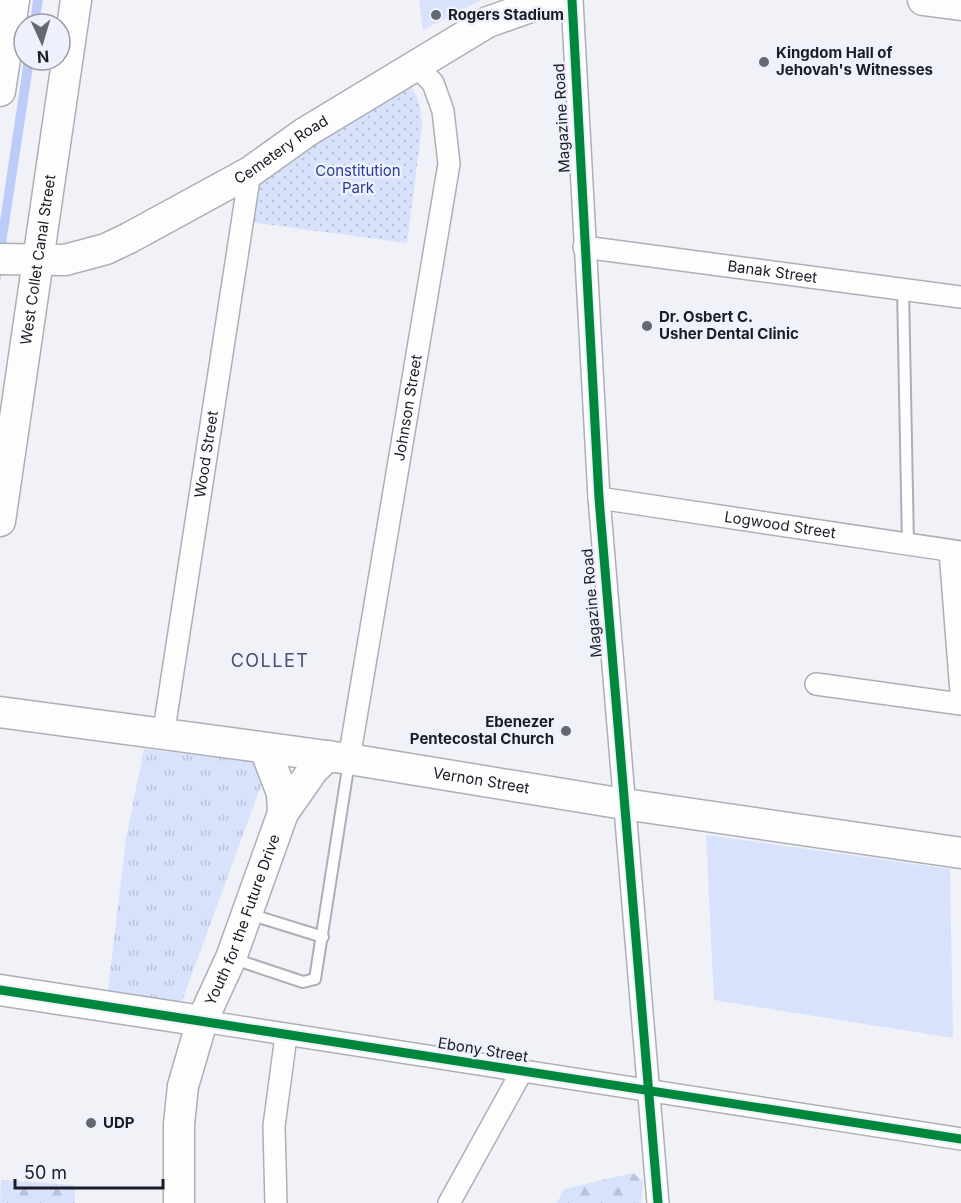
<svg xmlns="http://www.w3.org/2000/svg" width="961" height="1203" font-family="Inter,sans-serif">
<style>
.grass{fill:url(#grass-tufts)}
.forest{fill:url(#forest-firs)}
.park{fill:url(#park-dots)}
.garden{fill:#d9e2fc}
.water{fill:#bdcbf9}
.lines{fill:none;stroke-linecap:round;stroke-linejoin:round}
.lane-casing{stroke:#adafb6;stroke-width:14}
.street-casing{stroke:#adafb6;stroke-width:24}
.secondary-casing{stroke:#adafb6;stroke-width:33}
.lane{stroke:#fdfdfe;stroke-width:10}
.street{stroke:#fdfdfe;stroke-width:21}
.secondary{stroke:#fdfdfe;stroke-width:30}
.cycleway-casing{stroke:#edf1fb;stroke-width:13}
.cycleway{stroke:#00873e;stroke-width:9}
.poi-dot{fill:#656870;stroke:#edf1fb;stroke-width:2}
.labels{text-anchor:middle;stroke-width:5;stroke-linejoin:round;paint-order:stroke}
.poi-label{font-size:15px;font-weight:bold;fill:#1a1d26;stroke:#edf1fb;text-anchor:start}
.street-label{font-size:15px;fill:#1a1d26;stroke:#edf1fb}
.park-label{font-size:15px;fill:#2c3b93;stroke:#edf1fb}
.quarter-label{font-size:18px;letter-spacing:1.5px;fill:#4a5166;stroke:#edf1fb}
</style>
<defs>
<pattern id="grass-tufts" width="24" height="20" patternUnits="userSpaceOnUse" patternTransform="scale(1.5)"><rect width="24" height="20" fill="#d9e2fc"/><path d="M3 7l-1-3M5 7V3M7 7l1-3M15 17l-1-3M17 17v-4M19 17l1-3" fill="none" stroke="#bac1d8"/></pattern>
<pattern id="forest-firs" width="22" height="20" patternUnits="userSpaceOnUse" patternTransform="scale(1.5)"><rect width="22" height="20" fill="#d9e2fc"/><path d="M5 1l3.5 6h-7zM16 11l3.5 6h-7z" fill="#bac1d8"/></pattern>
<pattern id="park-dots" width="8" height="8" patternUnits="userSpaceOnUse" patternTransform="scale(1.5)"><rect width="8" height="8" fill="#d9e2fc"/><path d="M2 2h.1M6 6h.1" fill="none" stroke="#bac1d8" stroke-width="1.8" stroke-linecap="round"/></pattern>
</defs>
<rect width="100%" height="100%" fill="#f0f2f8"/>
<path class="grass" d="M144 749 269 764 178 1012 106 1006 126 838Z"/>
<path class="forest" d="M633 1173 643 1181 641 1203H557L564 1189Z
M1 1180 75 1185V1203H0Z"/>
<path class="park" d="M397 84 410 86C420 98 421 111 422 127L407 243 250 222 255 182Z"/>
<path class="garden" d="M419 0H481L423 30Z
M706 835 950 869 953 1038 714 1000Z"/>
<path class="water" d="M33 0H43L39 24H30Z
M24 60H34L0 283V221Z"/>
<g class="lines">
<defs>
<path id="lane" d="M903 289 908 544
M249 914 323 937
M234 959 303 982 315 979 349 762"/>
<g id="street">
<path d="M572 0 599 498 658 1203"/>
<path id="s1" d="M584 247 961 297"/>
<path id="s2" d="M599 498 961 552"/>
<path d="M950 551 961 693"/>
<path d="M816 684 961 704"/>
<path id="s3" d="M163 736 250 172"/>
<path id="s4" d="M349 759 449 164 443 111 433 83 416 66"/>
<path d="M202 1021 961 1139"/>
<path d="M276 1203 274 1126 286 1036"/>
<path d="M449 1203 522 1071"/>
</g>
<g id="secondary">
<path d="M923 0 961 5"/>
<path d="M0 91 14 0"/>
<path id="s5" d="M0 259 65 260 106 249 129 238 250 172 306 132 488 22 550 0"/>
<path id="s6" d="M0 521 76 0"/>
<path id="s7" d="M0 712 349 759 624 804 961 853"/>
<path d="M265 749 282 793 283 813"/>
<path d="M0 990 202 1021"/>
<path id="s8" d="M179 1203V1124L183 1086 202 1021 231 958 283 813 313 770 327 756"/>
</g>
</defs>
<use href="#lane" class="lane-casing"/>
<use href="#street" class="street-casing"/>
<use href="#secondary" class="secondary-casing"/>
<use href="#lane" class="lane"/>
<use href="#street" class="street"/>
<use href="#secondary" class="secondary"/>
<defs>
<path id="cycleway" d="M572 0 599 498 658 1203
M0 990 961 1139"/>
</defs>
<use href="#cycleway" class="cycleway-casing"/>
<use href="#cycleway" class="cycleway"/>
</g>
<g class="poi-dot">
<circle cx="436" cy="15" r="6"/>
<circle cx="764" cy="62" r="6"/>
<circle cx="647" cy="326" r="6"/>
<circle cx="566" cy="731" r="6"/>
<circle cx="91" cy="1123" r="6"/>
</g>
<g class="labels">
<g class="poi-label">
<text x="448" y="20">Rogers Stadium</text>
<text x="776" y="58">Kingdom Hall of<tspan x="776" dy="17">Jehovah's Witnesses</tspan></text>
<text x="659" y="322">Dr. Osbert C.<tspan x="659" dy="17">Usher Dental Clinic</tspan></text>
<text x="554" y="727" text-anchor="end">Ebenezer<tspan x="554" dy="17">Pentecostal Church</tspan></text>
<text x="103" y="1128">UDP</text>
</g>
<g class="street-label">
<text transform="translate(562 118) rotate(-93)" y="5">Magazine Road</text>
<text dy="5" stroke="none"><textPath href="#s5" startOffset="309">Cemetery Road</textPath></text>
<text dy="5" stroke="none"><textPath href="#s6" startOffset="264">West Collet Canal Street</textPath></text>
<text dy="5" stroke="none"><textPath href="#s1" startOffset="190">Banak Street</textPath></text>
<text dy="5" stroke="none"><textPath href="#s4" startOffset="356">Johnson Street</textPath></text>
<text dy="5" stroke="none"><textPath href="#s3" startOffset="285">Wood Street</textPath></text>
<text dy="5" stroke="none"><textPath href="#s2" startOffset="183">Logwood Street</textPath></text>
<text transform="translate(592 603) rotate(-95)" y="5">Magazine Road</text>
<text dy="5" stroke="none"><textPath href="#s7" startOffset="486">Vernon Street</textPath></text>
<text dy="5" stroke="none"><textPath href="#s8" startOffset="294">Youth for the Future Drive</textPath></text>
<text transform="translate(483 1050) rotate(9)" y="5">Ebony Street</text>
</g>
<g class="park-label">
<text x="358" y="176">Constitution<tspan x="358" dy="17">Park</tspan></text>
</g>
<g class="quarter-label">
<text x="270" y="667">COLLET</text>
</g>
</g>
<g transform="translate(42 42) rotate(176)"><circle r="28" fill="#edf1fb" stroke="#999ca6" stroke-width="1.5"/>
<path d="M0-4.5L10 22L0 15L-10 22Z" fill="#656870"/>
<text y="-9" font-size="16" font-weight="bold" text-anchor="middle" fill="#1a1d26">N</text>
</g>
<path d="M15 1179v9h148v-9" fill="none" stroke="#1a1d26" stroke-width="3"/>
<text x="24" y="1179" font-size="18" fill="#1a1d26" stroke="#edf1fb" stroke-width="4.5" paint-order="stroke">50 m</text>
</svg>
